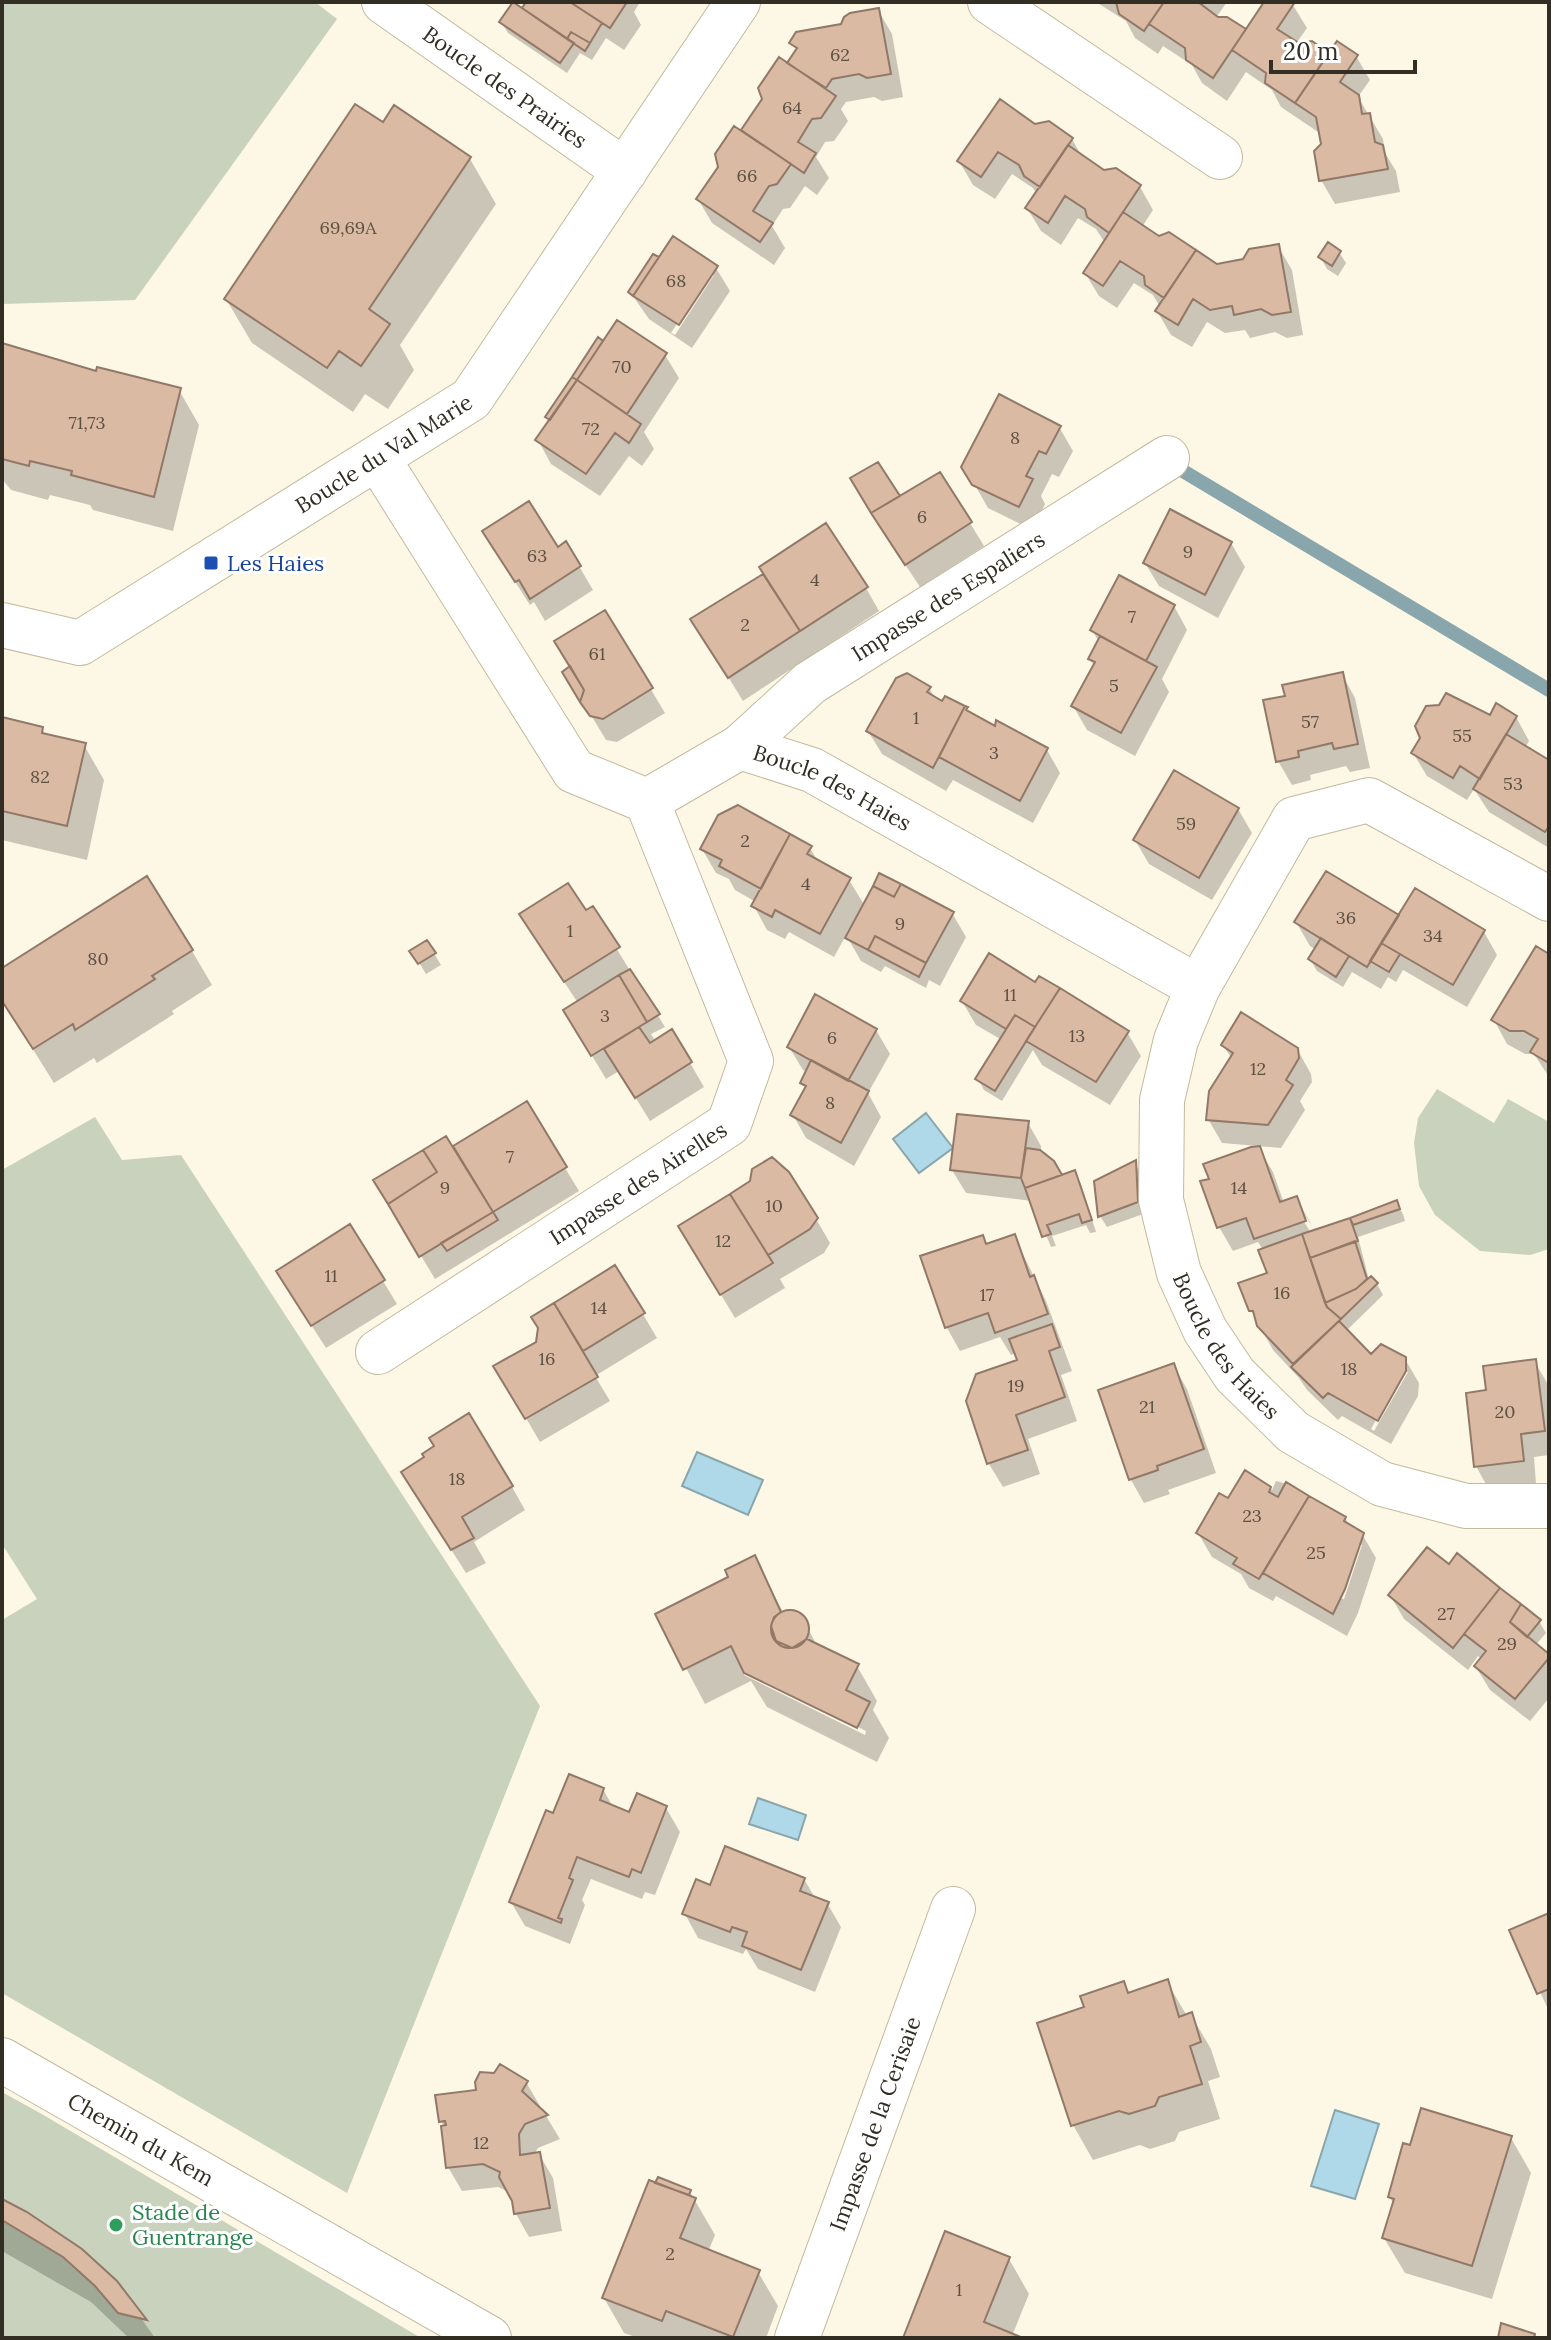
<svg xmlns="http://www.w3.org/2000/svg" width="1551" height="2340" font-family="Lora,serif">
<style>
.green{fill:#c8d2bc}
.water{fill:#afd9e8;stroke:#8aa6ad;stroke-width:2}
.shadow{fill:#0003;fill-rule:evenodd}
.lines{fill:none;stroke-linecap:round;stroke-linejoin:round}
.stream{stroke:#8aa6ad;stroke-width:14}
.building{fill:#dbbaa4;stroke:#917867;stroke-width:2}
.minor-casing{stroke:#c4b99e;stroke-width:46}
.minor{stroke:#fff;stroke-width:44}
.transit-dot{fill:#1a4fb4;stroke:#fff;stroke-width:3}
.leisure-dot{fill:#2e9e5b;stroke:#fff;stroke-width:3}
.labels{text-anchor:middle;stroke-width:6;stroke-linejoin:round;paint-order:stroke}
.number-label{font-size:18px;fill:#5d5143}
.street-label{font-size:22px;fill:#332e23;stroke:#fff}
.transit-label{font-size:22px;fill:#164399;stroke:#fff;text-anchor:start}
.leisure-label{font-size:22px;fill:#27864d;stroke:#fff;text-anchor:start}
</style>
<rect width="100%" height="100%" fill="#fdf7e5"/>
<path class="green" d="M2 2H315L337 19 135 300 2 304Z
M1437 1089 1494 1123 1508 1099 1549 1122V1249L1530 1255 1480 1251 1435 1215 1419 1186 1414 1143 1418 1118Z
M95 1117 122 1160 181 1155 540 1706 347 2193 2 1993V1620L37 1599 2 1544V1170Z
M2 2092 40 2113 421 2338H2Z"/>
<path class="water" d="M926 1113 953 1148 919 1173 893 1139Z
M697 1452 763 1480 748 1515 682 1486Z
M758 1798 806 1815 798 1840 749 1824Z
M1335 2110 1379 2124 1355 2199 1311 2186Z"/>
<path class="shadow" d="M528 2H640L634 12 641 25 624 50 606 38 592 60 580 53 567 73 508 33 501 22 522 11Z
M1096 2H1227L1215 19H1226L1247 32 1266 2H1291L1307 28 1295 45 1329 55 1356 56 1370 80 1358 97 1383 139 1385 153 1396 171 1400 192 1335 204 1321 180 1323 144 1321 134 1281 107 1272 90 1246 72 1227 101 1202 83 1192 65 1163 46 1158 54 1135 38 1126 21Z
M878 10 892 34 903 97 882 101 874 97 846 102 841 109 848 121 834 141 825 142 816 157 829 178 817 195 805 186 790 208 783 209 772 226 785 248 774 265 712 223 698 199 797 52 792 43Z
M394 108 470 159 496 204 400 345 414 370 388 409 365 394 353 412 252 343 226 299 383 124Z
M1035 127 1072 139 1082 157 1103 172 1140 187 1153 210 1142 227 1159 238 1217 266 1244 261 1278 246 1292 270 1303 335 1287 338 1275 332 1250 338 1245 330 1225 333 1207 322 1192 347 1171 335 1157 311 1160 307 1153 295 1134 283 1117 308 1099 296 1085 273 1105 243 1096 229 1078 218 1061 245 1041 231 1027 208 1037 194 1033 188 1012 174 995 199 973 185 959 161Z
M1339 252 1346 263 1338 276 1327 269 1321 258Z
M716 268 730 291 692 348 649 319 630 292ZM709 275H714L675 335 671 333Z
M603 344 665 355 679 378 644 432 654 449 642 466 629 456 600 496 551 464 538 440 550 422 547 418Z
M2 345 57 363 179 390 199 425 173 531 93 510 90 505 50 495 48 500 11 490 2 479Z
M1059 427 1073 451 1059 477 1052 474 1041 496 1045 504 1033 530 988 508 964 466Z
M970 523 984 546 920 587 887 537Z
M1231 543 1245 567 1218 618 1159 586 1145 563Z
M566 544 593 590 545 621 534 602 530 605 498 555 557 550Z
M766 575 866 588 879 611 743 701 693 620Z
M1174 606 1187 630 1162 679 1169 692 1135 756 1087 730 1073 706 1095 667 1090 659 1099 642 1092 630Z
M605 613 665 713 617 742 606 740 565 672 572 668Z
M1342 674 1355 698 1370 768 1350 772 1346 766 1310 775 1311 780 1292 785 1278 761 1287 698Z
M929 688 936 700 942 704 946 699 996 729 1047 750 1060 773 1033 823 953 780 946 791 882 754 868 731Z
M1516 717 1529 741 1525 748 1549 763V848L1489 812 1474 789 1467 800 1427 776 1413 753 1491 718Z
M2 719 42 729 46 736 84 745 104 780 87 860 2 840Z
M1238 809 1252 833 1212 900 1149 864 1135 840Z
M810 848 819 863 849 880 865 906 952 913 966 937 940 986 929 980 926 988 885 966 881 972 861 961 846 935 834 957 789 932 785 939 767 930 754 906 756 902 735 890 729 879 716 873 702 849Z
M592 909 665 1027 651 1034 656 1042 672 1032 704 1087 650 1121 619 1071 606 1079 579 1034 578 1003 535 938Z
M1400 917 1484 932 1497 955 1467 1007 1403 970 1396 982 1388 977 1381 989 1352 972 1343 987 1317 971 1310 959 1316 950 1310 946 1296 922Z
M427 942 441 965 426 974 412 951Z
M192 951 212 985 172 1011 174 1014 97 1063 94 1058 54 1083 2 1000V970Z
M1549 956V1077L1534 1054H1525L1507 1044 1494 1020Z
M1036 985 1127 1032 1141 1056 1110 1105 1042 1065 1033 1050 1002 1101 984 1090 978 1079 1002 1040 976 1025 962 1001Z
M876 1030 890 1054 868 1093 881 1117 854 1166 806 1138 793 1115 806 1090 802 1083 807 1072 803 1070 789 1047Z
M1223 1045 1297 1049 1311 1074 1312 1082 1300 1101 1305 1110 1281 1148 1222 1143 1208 1119 1232 1059Z
M526 1104 579 1191 435 1279 376 1181 452 1149Z
M1028 1123 1041 1146V1153L1062 1178 1074 1172 1081 1184 1096 1232 1090 1233 1086 1225 1052 1236 1056 1246 1051 1247 1032 1201 966 1193 952 1170Z
M1258 1147 1273 1172 1284 1203 1296 1198 1310 1222 1311 1225 1304 1213 1300 1215 1311 1233 1396 1203 1403 1214 1405 1221 1358 1237 1369 1280 1377 1284 1383 1295 1346 1331 1371 1357 1405 1359 1419 1383 1418 1396 1391 1444 1342 1416 1338 1420 1307 1390 1299 1378 1273 1350 1251 1310 1269 1275 1263 1250 1258 1242 1233 1251 1219 1227 1203 1182 1211 1180ZM1403 1372H1408L1374 1431 1371 1429Z
M1135 1163 1141 1174 1143 1214 1107 1227 1100 1216Z
M816 1219 830 1243 824 1253 780 1279 785 1288 735 1318 694 1250Z
M350 1227 397 1304 326 1348 292 1295Z
M1014 1236 1046 1301 1072 1371 1061 1375 1077 1421 1028 1439 1040 1474 1003 1487 989 1464 968 1401 1019 1361 1016 1353 1011 1355 1000 1337 960 1351 947 1328 923 1258 987 1246Z
M615 1267 657 1338 595 1376 610 1401 540 1442 496 1367 538 1343 540 1329 534 1318Z
M1534 1361 1549 1386V1455L1534 1457 1536 1484 1489 1490 1476 1466 1488 1392Z
M1173 1365 1187 1389 1216 1473 1168 1490 1170 1494 1144 1503 1131 1480 1100 1391Z
M1245 1473 1272 1490 1276 1481 1287 1484 1345 1518 1350 1527 1362 1534 1376 1558 1358 1613 1347 1636 1276 1596 1273 1601 1249 1588 1241 1574 1212 1557 1198 1533 1229 1501ZM1358 1545H1362L1344 1599 1340 1598Z
M512 1487 525 1510 474 1542 486 1563 466 1573 417 1496Z
M1457 1556 1539 1621 1546 1633 1535 1646 1549 1657V1698L1530 1721 1490 1690 1476 1667 1482 1659 1478 1656 1468 1670 1404 1619 1390 1595 1449 1566Z
M754 1558 784 1614 792 1612 802 1617 814 1640V1645L857 1666 877 1701 873 1710 889 1738 877 1762 767 1707 751 1681 705 1704 658 1615 731 1578ZM744 1670 866 1731 865 1735 744 1675Z
M603 1789 613 1807 630 1814 666 1808 680 1832 655 1895 645 1892 642 1899 591 1879 582 1900 585 1905 570 1944 525 1926 511 1902Z
M804 1879 815 1898 827 1903 841 1927 815 1992 758 1969 746 1949 743 1954 698 1938 685 1914 711 1887Z
M1549 1915V2011L1511 1931Z
M1167 1982 1187 2016 1191 2015 1211 2049 1220 2077 1208 2081 1220 2119 1179 2132 1175 2141 1150 2149 1140 2145 1093 2160 1073 2125 1087 2008 1123 1984 1129 1995Z
M526 2082 540 2106 538 2109 546 2116 560 2139 538 2148 533 2155 539 2154 553 2178 562 2231 529 2237 516 2214 509 2192 498 2187 462 2191 448 2167 445 2128 441 2121Z
M1511 2138 1531 2173 1492 2299 1405 2273 1384 2238 1394 2205 1390 2197Z
M650 2182 690 2192 715 2235 708 2252 758 2272 778 2306 766 2338H638L624 2333 604 2298Z
M2 2203 116 2282 155 2338H129L91 2302 2 2251Z
M1009 2259 1029 2294 1012 2336 1017 2338H905Z"/>
<g class="lines">
<path class="stream" d="M1183 471 1549 690"/>
</g>
<path class="building" d="M513 2 574 43 560 63 499 22Z
M526 2H570L602 23 590 43 571 32 567 39 522 8Z
M570 2H627L610 28Z
M1116 2H1164L1144 31 1119 14Z
M1164 2H1198L1218 17H1227L1246 29 1213 78 1186 60 1185 48 1149 24Z
M1264 2H1295L1277 29 1299 43 1312 41 1329 53 1295 103 1265 83 1266 73 1232 50Z
M879 8 891 74 867 78 859 74 832 79 826 88 787 63 797 48 789 43 796 32 841 24 844 17 850 13Z
M571 32 590 43 585 51 567 39Z
M1337 41 1358 55 1340 82 1359 95 1362 114 1370 113 1375 142 1383 145 1388 169 1319 181 1314 151 1321 144 1316 117 1295 103Z
M779 57 836 96 821 118 812 119 798 142 816 153 804 173 741 130 762 99 758 88Z
M1000 99 1035 124 1049 121 1073 138 1040 187 1024 176 1019 165 998 152 981 177 957 161Z
M355 104 383 122 394 105 471 157 369 309 390 324 361 366 339 351 327 368 224 299Z
M734 126 791 164 777 184 769 186 753 211 773 223 760 242 696 199 718 167 715 154Z
M1068 145 1104 170 1116 168 1141 185 1109 233 1087 217 1085 209 1065 196 1048 223 1025 208Z
M1123 212 1159 236 1169 232 1196 250 1164 298 1145 285 1144 276 1120 261 1103 286 1083 273Z
M673 236 718 266 679 325 633 296Z
M1328 242 1341 251 1332 266 1318 257Z
M1279 244 1291 312 1272 315 1261 309 1234 315 1232 306 1210 310 1193 299 1178 325 1155 311 1196 250 1217 264 1243 259 1249 249Z
M653 254 659 257 633 296 628 292Z
M617 320 667 353 627 414 577 380Z
M598 337 603 341 577 380 572 377Z
M2 343 96 371 97 367 181 388 154 497 71 475 72 471 30 461 29 466 2 459Z
M572 377 577 380 550 420 545 417Z
M577 380 641 424 629 443 615 433 586 474 535 440Z
M999 394 1061 426 1046 454 1039 451 1026 476 1033 479 1019 507 972 485 961 467Z
M878 462 900 496 871 513 850 478Z
M940 472 972 522 905 565 871 513Z
M529 501 558 547 566 541 581 566 530 599 519 580 515 582 482 531Z
M1170 509 1232 542 1205 595 1143 563Z
M826 523 868 587 800 631 759 567Z
M763 574 800 631 728 678 690 619Z
M1119 575 1175 605 1146 661 1090 630Z
M605 610 653 688 603 719 590 716 580 702 584 690 554 641Z
M1100 636 1157 667 1121 733 1071 706 1095 662 1088 659Z
M570 666 584 690 580 702 562 672Z
M1343 672 1358 744 1334 749 1332 743 1298 751 1299 757 1276 762 1263 700 1285 696 1282 685Z
M907 673 931 687 927 692 942 701 945 696 965 706 933 768 866 731 896 678Z
M1446 693 1490 715 1496 703 1517 716 1480 779 1460 766 1453 778 1411 753 1420 738 1415 726 1426 706 1439 705Z
M965 706 968 707 966 710 995 726 996 720 1048 748 1020 801 939 757Z
M2 717 43 727 42 733 86 743 67 826 2 811Z
M1506 734 1549 760V826L1545 832 1473 789Z
M1174 770 1239 808 1199 878 1133 840Z
M738 805 790 834 761 889 719 866 722 860 700 849 718 815Z
M790 834 812 846 807 854 851 878 820 934 775 910 772 917 751 906Z
M1326 871 1399 915 1367 967 1294 922Z
M879 873 901 884 894 897 873 886Z
M147 876 193 950 152 976 155 979 75 1030 73 1024 33 1049 2 1001V968Z
M568 883 586 910 593 906 620 947 564 982 519 914Z
M901 884 954 912 926 963 875 936 868 950 845 938 873 886 894 897Z
M1415 888 1485 930 1453 985 1381 943Z
M875 936 926 963 919 977 868 950Z
M1321 938 1349 956 1336 977 1308 959Z
M427 940 436 953 418 964 409 951Z
M1381 943 1400 954 1389 972 1370 961Z
M1536 946 1549 954V1063L1530 1052 1538 1039 1524 1031H1510L1491 1020Z
M989 953 1035 982 1039 976 1060 988 1035 1027 1015 1015 1006 1029 960 1001Z
M630 969 660 1014 647 1022 619 975Z
M619 975 647 1022 591 1056 563 1010Z
M1060 988 1129 1031 1096 1082 1026 1041Z
M815 994 877 1029 848 1081 787 1047Z
M1241 1012 1298 1048 1299 1058 1286 1080 1293 1085 1268 1125 1206 1120 1209 1091 1233 1053 1221 1045Z
M1015 1015 1035 1027 995 1091 975 1079Z
M639 1027 650 1043 672 1029 692 1062 635 1098 604 1049Z
M811 1060 869 1091 841 1143 790 1115 806 1086 800 1083Z
M527 1101 567 1167 493 1212 453 1146Z
M957 1114 1029 1121 1021 1178 950 1170Z
M446 1136 493 1212 419 1257 388 1204 437 1172 423 1150Z
M1260 1146 1280 1202 1297 1196 1306 1221 1254 1239 1246 1218 1217 1228 1200 1181 1209 1179 1203 1164 1251 1147Z
M1026 1148 1040 1150 1054 1161 1062 1175 1025 1188 1021 1178Z
M423 1150 437 1172 388 1204 373 1180Z
M772 1157 789 1172 818 1218 810 1229 768 1255 730 1194 750 1181 752 1169Z
M1136 1160 1138 1202 1098 1217 1094 1181Z
M1075 1170 1092 1220 1082 1223 1079 1214 1047 1225 1051 1234 1042 1237 1025 1188Z
M730 1194 773 1263 720 1295 678 1226Z
M1397 1200 1400 1209 1353 1225 1350 1218Z
M493 1212 498 1220 447 1251 441 1243Z
M1350 1218 1358 1241 1310 1258 1302 1234Z
M350 1224 385 1280 311 1326 276 1271Z
M1015 1234 1030 1277 1034 1275 1048 1314 995 1333 988 1313 945 1328 920 1256 983 1235 986 1244Z
M1302 1234 1327 1307 1341 1319 1293 1364 1257 1326 1253 1311H1249L1238 1283 1267 1273 1258 1250Z
M1355 1241 1367 1279 1356 1289 1325 1303 1310 1258Z
M615 1265 645 1313 583 1351 554 1303Z
M1371 1276 1378 1283 1341 1319 1327 1307 1325 1303 1356 1289Z
M554 1303 598 1377 525 1419 493 1366 536 1342 538 1328 531 1317Z
M1339 1321 1371 1354 1381 1344 1406 1357V1371L1378 1421 1328 1393 1323 1398 1291 1367Z
M1052 1324 1060 1347 1049 1351 1065 1397 1016 1415 1028 1450 987 1464 966 1401 976 1374 1017 1360 1009 1339Z
M1536 1359 1545 1431 1521 1434 1524 1461 1474 1467 1466 1393 1486 1390 1483 1366Z
M1174 1363 1204 1449 1157 1466 1158 1470 1129 1480 1098 1390Z
M469 1413 513 1486 462 1517 474 1538 451 1550 401 1472 424 1457 422 1454 434 1446 429 1438Z
M1245 1470 1271 1487 1269 1492 1278 1497 1286 1482 1309 1496 1259 1579 1233 1564 1237 1558 1196 1533 1219 1493 1228 1498Z
M1309 1496 1346 1517 1344 1521 1364 1533 1345 1589 1333 1614 1263 1573Z
M1427 1547 1449 1564 1457 1553 1500 1588 1453 1648 1388 1595Z
M755 1555 781 1612 774 1617 771 1626 776 1641 792 1648 807 1639 859 1664 846 1690 870 1702 857 1728 744 1673 731 1646 683 1670 655 1614 728 1577 725 1570Z
M1500 1588 1521 1604 1510 1622 1549 1654V1658L1515 1699 1474 1666 1486 1651 1464 1634Z
M1521 1604 1541 1620 1527 1637 1510 1622Z
M771 1629a19 19 0 1 1 38 0a19 19 0 1 1-38 0Z
M569 1774 604 1788 600 1800 629 1812 637 1793 667 1806 641 1873 632 1869 629 1877 577 1857 569 1878 573 1880 558 1918 562 1919 561 1923 509 1902 546 1810 553 1813Z
M725 1846 805 1878 800 1891 829 1902 801 1970 742 1946 747 1932 732 1927 730 1932 682 1914 696 1879 710 1885Z
M1549 1913V1989L1537 1994 1509 1930Z
M1168 1979 1179 2017 1192 2012 1201 2042 1190 2046 1202 2084 1159 2097 1155 2106 1129 2114 1119 2111 1071 2126 1037 2023 1084 2007 1080 1996 1124 1981 1128 1993Z
M500 2064 528 2081 522 2091 548 2115 525 2124 519 2134 520 2155 540 2152 550 2208 514 2214 512 2201 499 2177 500 2172 483 2164 446 2168 441 2126 446 2125 445 2121 439 2122 435 2095 476 2090 475 2082 480 2072 494 2073Z
M1421 2108 1512 2136 1472 2266 1382 2238 1394 2199 1388 2197 1403 2143 1410 2145Z
M658 2177 691 2190 689 2195 655 2183Z
M649 2180 696 2198 680 2238 760 2270 733 2337 666 2311 662 2321 602 2298Z
M2 2199 27 2212 82 2249 117 2281 147 2320 118 2313 95 2286 63 2257 2 2220Z
M945 2231 1010 2257 984 2322 1023 2338H903Z
M1501 2323 1535 2334 1534 2338H1498Z"/>
<g class="lines">
<defs>
<g id="minor">
<path id="s1" d="M384 2 625 171"/>
<path d="M990 2 1220 157"/>
<path id="s2" d="M378 459 574 771 647 801 740 747 812 770 1198 987"/>
<path id="s3" d="M2 625 80 643 471 399 738 2"/>
<path id="s4" d="M740 747 810 683 1167 458"/>
<path id="s5" d="M1549 899 1369 800 1294 819 1198 987 1176 1040 1162 1100 1161 1200 1179 1273 1205 1330 1235 1375 1293 1432 1382 1484 1466 1506H1549"/>
<path id="s6" d="M378 1352 729 1124 751 1061 647 801"/>
<path id="s7" d="M2 2060 489 2338"/>
<path id="s8" d="M797 2338 953 1909"/>
</g>
</defs>
<use href="#minor" class="minor-casing"/>
<use href="#minor" class="minor"/>
</g>
<rect class="transit-dot" x="203" y="555" width="16" height="16" rx="4"/>
<circle class="leisure-dot" cx="116" cy="2225" r="8"/>
<g class="labels">
<g class="number-label">
<text x="840" y="61">62</text>
<text x="792" y="114">64</text>
<text x="747" y="182">66</text>
<text x="348" y="234">69,69A</text>
<text x="676" y="287">68</text>
<text x="622" y="373">70</text>
<text x="87" y="429">71,73</text>
<text x="591" y="435">72</text>
<text x="1015" y="444">8</text>
<text x="922" y="523">6</text>
<text x="1188" y="558">9</text>
<text x="537" y="562">63</text>
<text x="815" y="586">4</text>
<text x="1132" y="623">7</text>
<text x="745" y="631">2</text>
<text x="597" y="660">61</text>
<text x="1114" y="692">5</text>
<text x="916" y="724">1</text>
<text x="1310" y="728">57</text>
<text x="1462" y="742">55</text>
<text x="994" y="759">3</text>
<text x="40" y="783">82</text>
<text x="1513" y="790">53</text>
<text x="1186" y="830">59</text>
<text x="745" y="847">2</text>
<text x="806" y="890">4</text>
<text x="1346" y="924">36</text>
<text x="900" y="930">9</text>
<text x="570" y="937">1</text>
<text x="1433" y="942">34</text>
<text x="98" y="965">80</text>
<text x="1010" y="1001">11</text>
<text x="605" y="1022">3</text>
<text x="1077" y="1042">13</text>
<text x="832" y="1044">6</text>
<text x="1258" y="1075">12</text>
<text x="830" y="1109">8</text>
<text x="510" y="1163">7</text>
<text x="445" y="1194">9</text>
<text x="1239" y="1194">14</text>
<text x="774" y="1212">10</text>
<text x="723" y="1247">12</text>
<text x="331" y="1282">11</text>
<text x="1282" y="1299">16</text>
<text x="987" y="1301">17</text>
<text x="599" y="1314">14</text>
<text x="547" y="1365">16</text>
<text x="1349" y="1375">18</text>
<text x="1016" y="1392">19</text>
<text x="1147" y="1413">21</text>
<text x="1505" y="1418">20</text>
<text x="457" y="1485">18</text>
<text x="1252" y="1522">23</text>
<text x="1316" y="1559">25</text>
<text x="1446" y="1620">27</text>
<text x="1507" y="1650">29</text>
<text x="481" y="2149">12</text>
<text x="670" y="2260">2</text>
<text x="959" y="2296">1</text>
</g>
<g class="street-label">
<text dy="8" stroke="none"><textPath href="#s1" startOffset="148">Boucle des Prairies</textPath></text>
<text dy="8" stroke="none"><textPath href="#s3" startOffset="438">Boucle du Val Marie</textPath></text>
<text dy="8" stroke="none"><textPath href="#s4" startOffset="258">Impasse des Espaliers</textPath></text>
<text dy="8" stroke="none"><textPath href="#s2" startOffset="656">Boucle des Haies</textPath></text>
<text dy="8" stroke="none"><textPath href="#s6" startOffset="310">Impasse des Airelles</textPath></text>
<text dy="8" stroke="none"><textPath href="#s5" startOffset="858">Boucle des Haies</textPath></text>
<text dy="8" stroke="none"><textPath href="#s8" startOffset="228">Impasse de la Cerisaie</textPath></text>
<text dy="8" stroke="none"><textPath href="#s7" startOffset="160">Chemin du Kem</textPath></text>
</g>
<g class="transit-label">
<text x="227" y="571">Les Haies</text>
</g>
<g class="leisure-label">
<text x="132" y="2220">Stade de<tspan x="132" dy="25">Guentrange</tspan></text>
</g>
</g>
<rect width="1551" height="2340" fill="none" stroke="#332e23" stroke-width="8"/>
<path d="M1271 60v12h144v-12" fill="none" stroke="#332e23" stroke-width="4"/>
<text x="1283" y="60" font-size="24" fill="#332e23" stroke="#ffffff" stroke-width="6" paint-order="stroke">20 m</text>
</svg>
